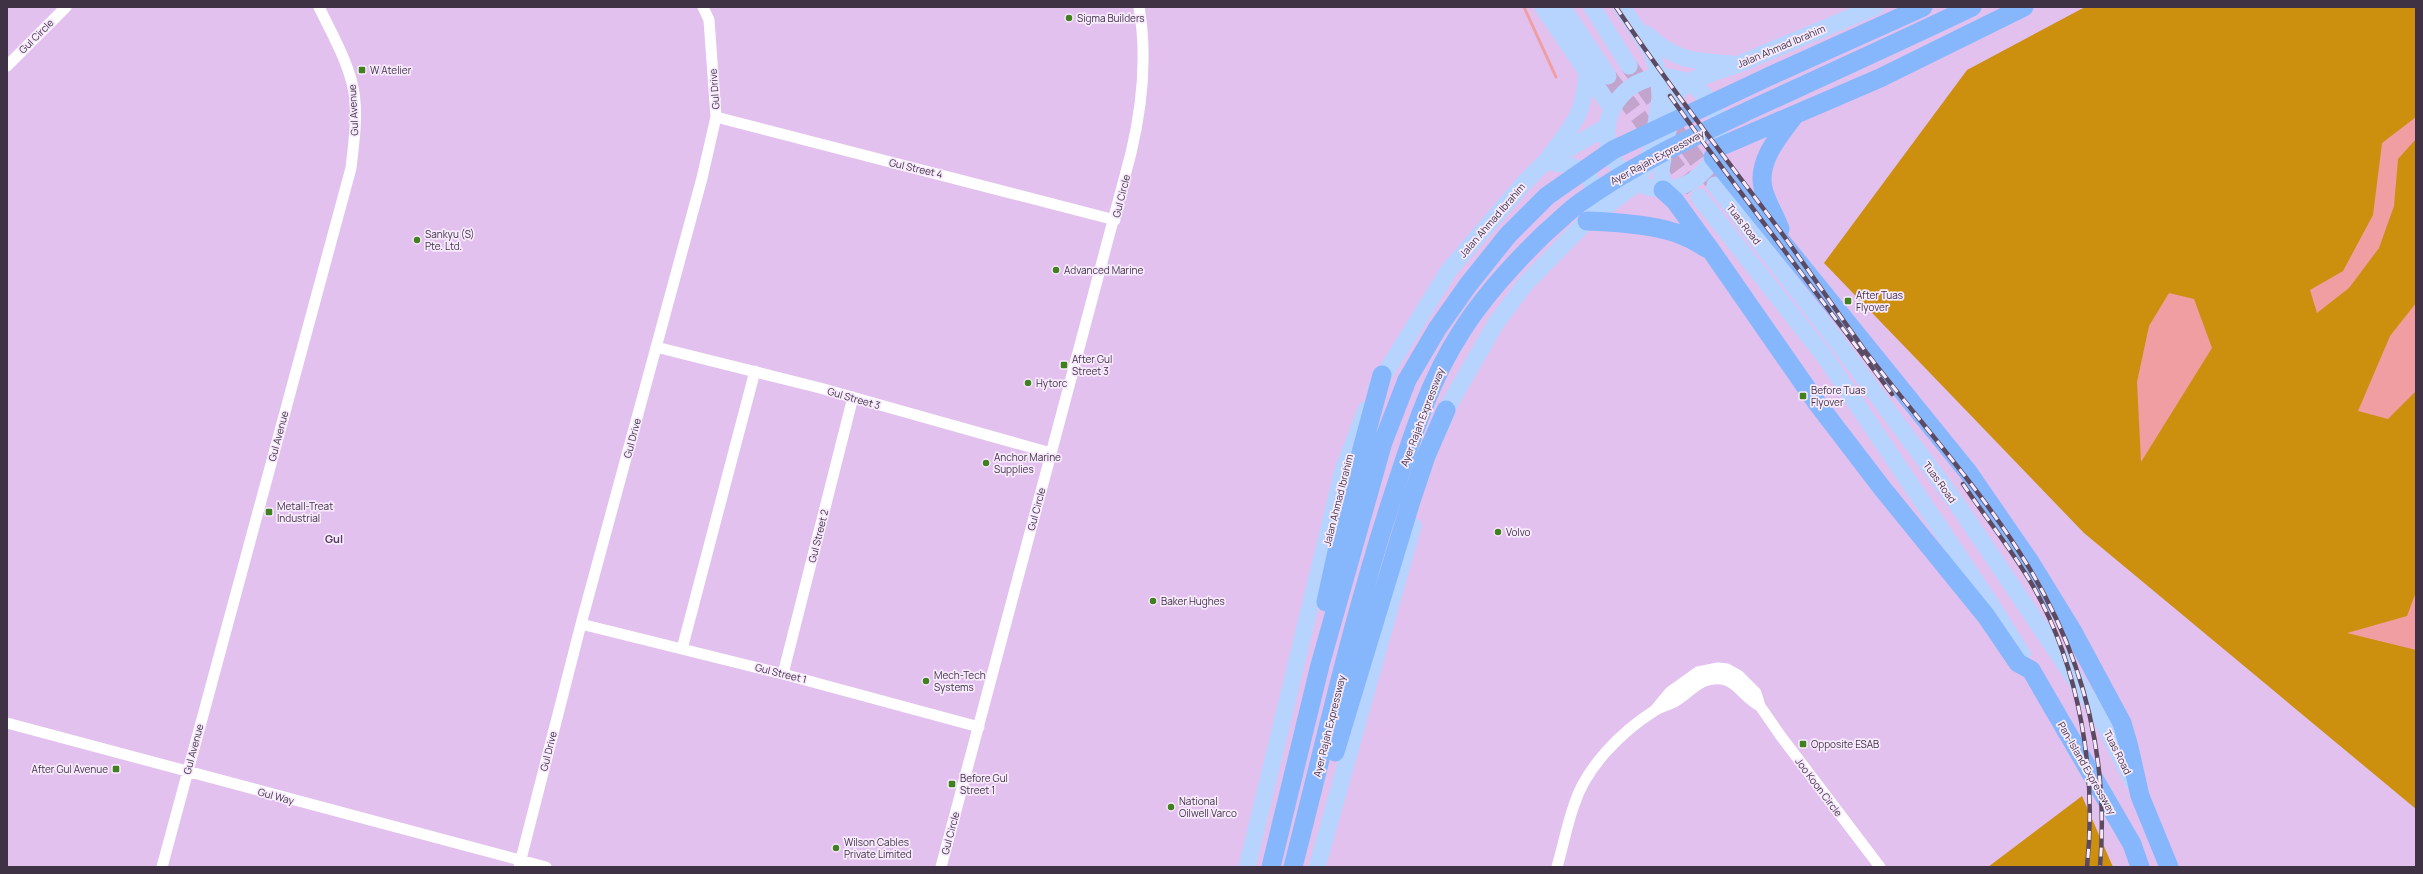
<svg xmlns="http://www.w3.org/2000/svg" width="2423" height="874" font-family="Manrope,sans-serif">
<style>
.green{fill:#cd8f0e}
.water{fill:#f09ea1}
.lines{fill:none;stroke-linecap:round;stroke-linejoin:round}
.stream{stroke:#f09ea1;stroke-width:3}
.primary-tunnel{stroke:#c2a4cc;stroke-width:17;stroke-dasharray:17 8;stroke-linecap:butt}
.minor{stroke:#fff;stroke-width:11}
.primary{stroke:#b6d4fe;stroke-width:17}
.motorway{stroke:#86b7fd;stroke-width:19}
.rail-casing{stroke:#5b4a61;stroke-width:4.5}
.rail{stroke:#f8eafd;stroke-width:3;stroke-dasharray:9;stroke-linecap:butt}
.poi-dot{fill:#40801f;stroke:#f8eafd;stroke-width:1.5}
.labels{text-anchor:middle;stroke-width:3.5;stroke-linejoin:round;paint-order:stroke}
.poi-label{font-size:10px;fill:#403245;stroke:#f8eafd;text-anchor:start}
.street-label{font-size:10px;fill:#403245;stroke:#f8eafd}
.neighbourhood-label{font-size:11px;font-weight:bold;fill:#583b61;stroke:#f8eafd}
</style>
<rect width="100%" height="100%" fill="#e2c1ee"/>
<path class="green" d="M2085 7H2416V809L2084 533 1824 263 1967 70Z
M2082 796 2113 867H1988Z"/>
<path class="water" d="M2416 117V139L2398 159 2394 206 2379 248 2349 288 2317 313 2310 290 2343 271 2373 215 2382 143Z
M2169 293 2194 299 2212 348 2141 462 2137 382 2149 326Z
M2416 303V391L2388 419 2358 411 2390 336Z
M2416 592V650L2347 633 2407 616Z"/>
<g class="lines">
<path class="stream" d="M1524 7 1556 77"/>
<path class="primary-tunnel" d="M1629 66 1715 185
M1608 76 1699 197"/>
<path class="minor" d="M7 66 66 7
M716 117 1115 220
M656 347 820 388 1051 453
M581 624 783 674 979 727
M682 649 755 371
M783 674 853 397
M1655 710 1670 692 1698 672 1718 668 1727 669 1738 675 1756 693 1760 706 1780 735 1880 867
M7 723 546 867
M162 867 351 168C354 141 359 110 352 83 345 56 331 32 319 7
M519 867 581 624 702 178 716 117 709 20 703 7
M941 867 1131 153C1142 107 1147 54 1139 7
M1557 867C1563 846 1567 825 1574 805 1586 767 1621 732 1654 711 1661 707 1669 705 1676 701 1691 692 1701 676 1721 679 1736 680 1745 699 1760 706"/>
<path class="primary" d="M1543 7 1612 109
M1562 7 1608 76
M1592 7 1629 66
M1646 34C1676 62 1695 61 1733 64
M1607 133a56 56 0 1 1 112 0a56 56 0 1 1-112 0Z
M1686 82 1739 64 1875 7
M1549 157C1574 123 1584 115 1587 72
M1545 162C1574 164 1600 170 1592 205
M1715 185 1838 343 1957 504 2100 716 2133 782
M1663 190 1661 170 1674 97 1686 82
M1699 197 1825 357 1985 595 2022 654
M1376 388 1449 270 1524 183 1545 162 1608 126
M1442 424 1446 410 1496 323 1526 283 1587 221 1637 183 1652 149 1660 98 1659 77 1652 52 1622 7
M1247 867 1343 470 1366 410
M1317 867 1413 526"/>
<path class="motorway" d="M1717 148 1880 78 2024 7
M1713 157 1968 472 2030 562 2073 632 2122 723 2129 747 2140 796 2169 867
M1663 190 1675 201 1712 252 1817 403 1882 488 1986 616 2018 663 2031 670 2132 844 2140 867
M1587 221C1614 222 1660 225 1684 236 1692 239 1699 244 1706 248
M1780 229C1775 215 1766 202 1763 188 1757 161 1779 136 1794 116
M1326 602 1348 501 1382 375
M1335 752 1411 501 1426 456 1446 410
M1271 867 1320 665 1383 442 1407 380 1437 329 1468 285 1508 235 1547 196 1613 150 1770 76 1923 7
M1293 867C1325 743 1353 617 1393 495 1411 440 1429 381 1461 332 1484 295 1514 263 1545 233 1557 223 1568 211 1581 202 1634 164 1693 137 1752 109 1826 75 1899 42 1972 7"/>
<defs>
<path id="rail" d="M1616 7C1668 85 1725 157 1781 232 1810 272 1837 312 1866 352 1920 423 1982 490 2028 566 2084 658 2109 760 2100 867
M1670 96 1703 142 1892 394
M1963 484C1986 518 2012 550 2033 586 2080 669 2097 773 2087 867"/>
</defs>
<use href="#rail" class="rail-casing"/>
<use href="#rail" class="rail"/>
</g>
<g class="poi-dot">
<circle cx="1069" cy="18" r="4"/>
<rect x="358" y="66" width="8" height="8" rx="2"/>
<circle cx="417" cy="240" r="4"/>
<circle cx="1056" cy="270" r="4"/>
<rect x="1844" y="297" width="8" height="8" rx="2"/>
<rect x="1060" y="361" width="8" height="8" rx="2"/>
<circle cx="1028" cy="383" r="4"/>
<rect x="1799" y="392" width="8" height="8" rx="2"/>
<circle cx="986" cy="463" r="4"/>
<rect x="265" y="508" width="8" height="8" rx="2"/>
<circle cx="1498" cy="532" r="4"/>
<circle cx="1153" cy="601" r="4"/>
<circle cx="926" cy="681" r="4"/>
<rect x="1799" y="740" width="8" height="8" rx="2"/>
<rect x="112" y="765" width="8" height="8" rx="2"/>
<rect x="948" y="780" width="8" height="8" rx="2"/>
<circle cx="1171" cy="807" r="4"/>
<circle cx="836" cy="848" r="4"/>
</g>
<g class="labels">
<g class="poi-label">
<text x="1077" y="22">Sigma Builders</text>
<text x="370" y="74">W Atelier</text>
<text x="425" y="238">Sankyu (S)<tspan x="425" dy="12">Pte. Ltd.</tspan></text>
<text x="1064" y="274">Advanced Marine</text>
<text x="1856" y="299">After Tuas<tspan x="1856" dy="12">Flyover</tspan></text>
<text x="1072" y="363">After Gul<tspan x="1072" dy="12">Street 3</tspan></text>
<text x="1036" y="387">Hytorc</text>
<text x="1811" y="394">Before Tuas<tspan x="1811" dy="12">Flyover</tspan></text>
<text x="994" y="461">Anchor Marine<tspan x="994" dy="12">Supplies</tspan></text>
<text x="277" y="510">Metall-Treat<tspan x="277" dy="12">Industrial</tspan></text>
<text x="1506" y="536">Volvo</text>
<text x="1161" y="605">Baker Hughes</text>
<text x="934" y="679">Mech-Tech<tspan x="934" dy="12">Systems</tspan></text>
<text x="1811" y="748">Opposite ESAB</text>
<text x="108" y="773" text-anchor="end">After Gul Avenue</text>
<text x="960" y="782">Before Gul<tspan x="960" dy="12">Street 1</tspan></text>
<text x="1179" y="805">National<tspan x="1179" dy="12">Oilwell Varco</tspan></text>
<text x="844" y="846">Wilson Cables<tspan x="844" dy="12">Private Limited</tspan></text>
</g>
<g class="street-label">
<text transform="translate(36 36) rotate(-45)" y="4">Gul Circle</text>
<text transform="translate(1781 46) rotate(-23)" y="4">Jalan Ahmad Ibrahim</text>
<text transform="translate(714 89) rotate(-94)" y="4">Gul Drive</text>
<text transform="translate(353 110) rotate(-93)" y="4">Gul Avenue</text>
<text transform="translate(1657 157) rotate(-28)" y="4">Ayer Rajah Expressway</text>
<text transform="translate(916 168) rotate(13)" y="4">Gul Street 4</text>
<text transform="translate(1121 196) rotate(-76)" y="4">Gul Circle</text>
<text transform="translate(1492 220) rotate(-49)" y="4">Jalan Ahmad Ibrahim</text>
<text transform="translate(1744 224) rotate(52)" y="4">Tuas Road</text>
<text transform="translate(854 398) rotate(16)" y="4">Gul Street 3</text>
<text transform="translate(1422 417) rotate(-69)" y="4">Ayer Rajah Expressway</text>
<text transform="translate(278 436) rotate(-75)" y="4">Gul Avenue</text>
<text transform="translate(632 438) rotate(-75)" y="4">Gul Drive</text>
<text transform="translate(1940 482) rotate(54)" y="4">Tuas Road</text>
<text transform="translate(1338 500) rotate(-76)" y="4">Jalan Ahmad Ibrahim</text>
<text transform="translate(1036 509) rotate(-75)" y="4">Gul Circle</text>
<text transform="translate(818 536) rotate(-76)" y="4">Gul Street 2</text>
<text transform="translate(781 673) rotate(14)" y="4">Gul Street 1</text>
<text transform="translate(1329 726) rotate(-76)" y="4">Ayer Rajah Expressway</text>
<text transform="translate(193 749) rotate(-75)" y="4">Gul Avenue</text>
<text transform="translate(548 751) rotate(-76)" y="4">Gul Drive</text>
<text transform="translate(2118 752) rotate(63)" y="4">Tuas Road</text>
<text transform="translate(2087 768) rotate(60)" y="4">Pan-Island Expressway</text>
<text transform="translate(1819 787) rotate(53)" y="4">Joo Koon Circle</text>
<text transform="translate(276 796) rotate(15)" y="4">Gul Way</text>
<text transform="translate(950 833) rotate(-75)" y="4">Gul Circle</text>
</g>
<g class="neighbourhood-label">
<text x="334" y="543">Gul</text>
</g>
</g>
<rect width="2423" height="874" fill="none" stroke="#403245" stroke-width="16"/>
</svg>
